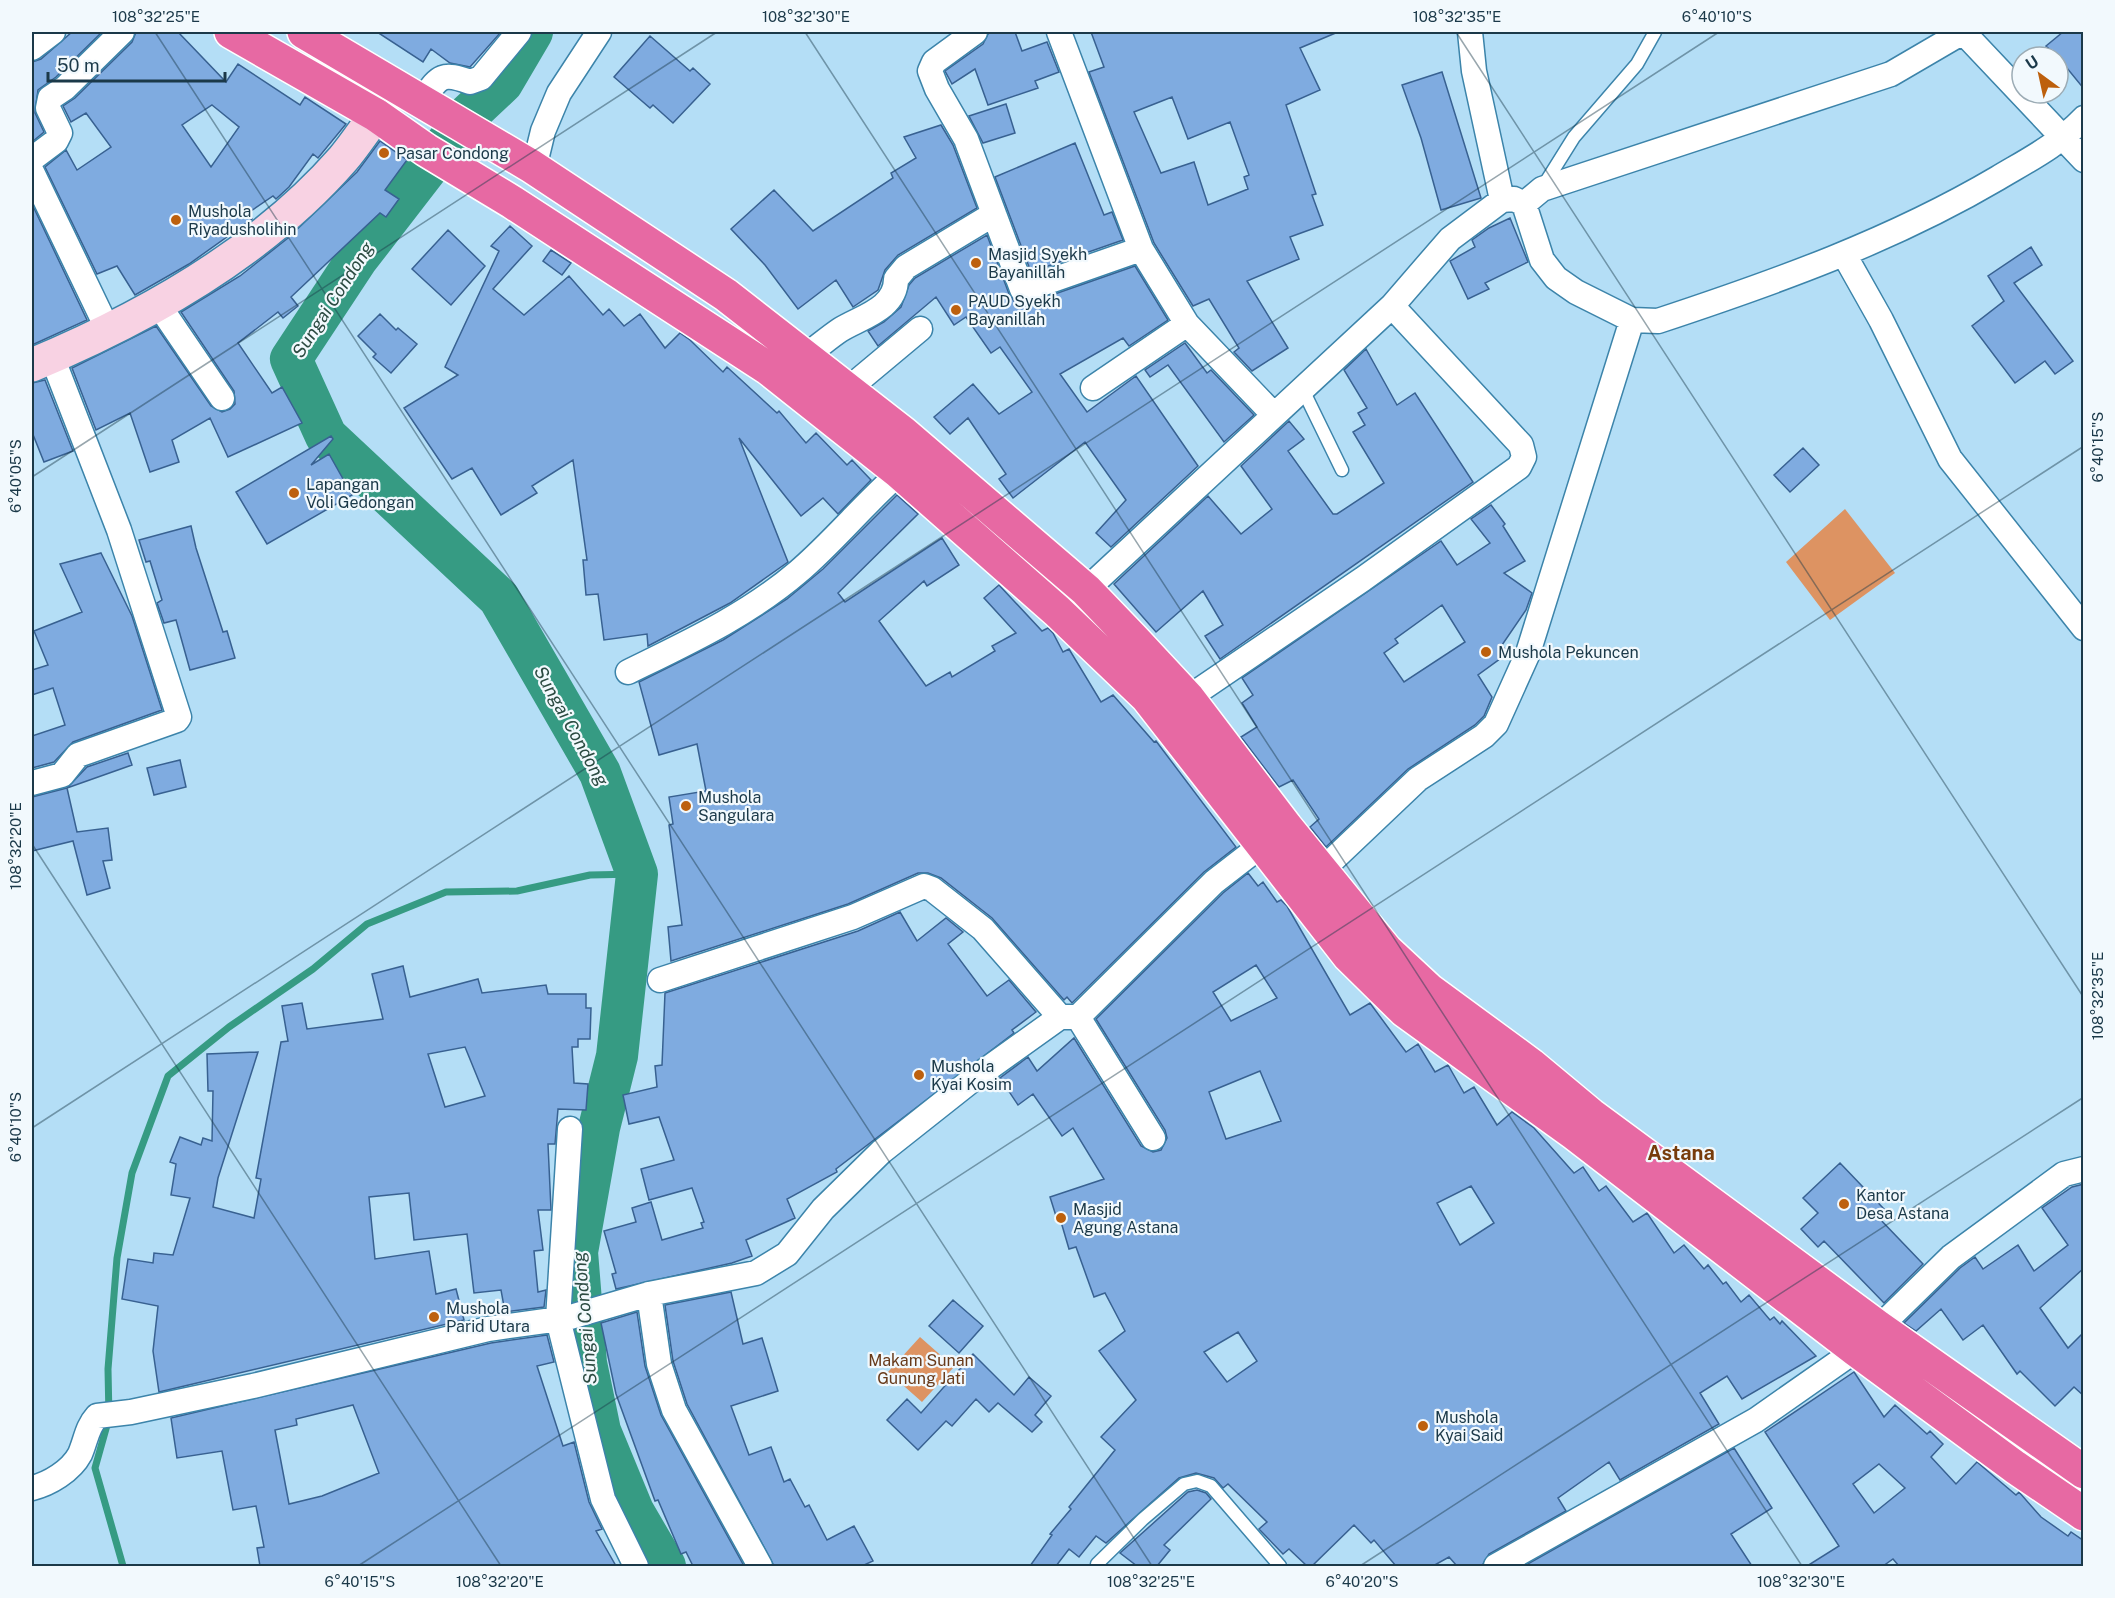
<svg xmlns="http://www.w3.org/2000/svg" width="2115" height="1598" font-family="'Public Sans',sans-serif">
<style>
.green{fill:#dd9362}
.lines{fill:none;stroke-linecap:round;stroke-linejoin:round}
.stream{stroke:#369b83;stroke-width:7}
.river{stroke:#369b83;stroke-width:42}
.building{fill:#7fabe0;stroke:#386191;stroke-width:1.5;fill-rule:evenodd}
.lane-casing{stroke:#3c84aa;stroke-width:15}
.street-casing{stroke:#3c84aa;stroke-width:27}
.secondary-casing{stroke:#3c84aa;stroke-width:36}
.highway-casing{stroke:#fff;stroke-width:36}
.lane{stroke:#fff;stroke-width:12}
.street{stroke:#fff;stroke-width:24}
.secondary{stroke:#f8d2e3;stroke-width:33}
.highway{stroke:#e769a3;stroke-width:33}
.ticks{fill:none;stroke:#1b3949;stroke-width:1.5;stroke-opacity:0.45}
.poi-dot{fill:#bd600d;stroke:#f2f9fd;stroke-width:2}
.labels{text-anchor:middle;stroke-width:4.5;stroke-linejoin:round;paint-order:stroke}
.poi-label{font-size:16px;fill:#1b3949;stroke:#f2f9fd;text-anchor:start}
.park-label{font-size:16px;fill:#683a1a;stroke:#f2f9fd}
.water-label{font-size:18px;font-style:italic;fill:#2c4b42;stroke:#f2f9fd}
.quarter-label{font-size:20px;font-weight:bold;fill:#773c0b;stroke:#f2f9fd}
.neatline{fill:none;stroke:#1b3949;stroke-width:2}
.ticks-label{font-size:15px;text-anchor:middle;fill:#1b3949}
</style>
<rect width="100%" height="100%" fill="#b4def6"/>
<path class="green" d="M1845 509 1895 573 1830 620 1786 562Z
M920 1337 954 1367 922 1402 888 1372Z"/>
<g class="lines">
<path class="stream" d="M123 1566 95 1468 109 1418 108 1369 117 1258 132 1173 168 1076 229 1027 313 969 367 924 446 892 517 891 590 875 637 874"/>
<path class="river" d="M532 32 502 83 469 114 357 259 291 359 326 436 499 598 600 773 637 874 617 1056 599 1128 577 1252 586 1363 600 1431 633 1511 665 1566"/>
</g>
<path class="building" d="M72 32H102L56 77 38 90 35 113 44 132 32 142V62L41 59Z
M136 32H178L226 82 238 64 300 105 305 97 346 124 318 158 313 154 289 187 276 199 273 196 248 213 252 219 189 264 135 295 117 266 97 274 45 167 66 150 77 170 111 147 86 113 71 122 63 106 75 98 132 42ZM212 105 239 127 211 167 182 125Z
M377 32H501L470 67 450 63 431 49 423 62Z
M989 32H1015L1022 51 1047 42 1059 72 1035 81 1038 88 988 105 975 69 952 84 945 71 983 44Z
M1091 32H1338L1300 48 1320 90 1286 105 1316 194 1312 195 1323 225 1290 237 1299 259 1247 281 1288 348 1252 371 1234 352 1239 348 1209 299 1193 306 1154 243 1089 72 1104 67ZM1172 97 1188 139 1230 122 1249 175 1244 177 1248 189 1208 205 1194 162 1161 173 1134 112Z
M2063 32H2084V89L2058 57 2046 46Z
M650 36 690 71 693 68 710 84 673 123 653 105 650 108 614 77Z
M1442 72 1481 198 1441 210 1421 138 1402 85Z
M1006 104 1015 133 983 143 969 116Z
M941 125 953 145 977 208 898 255 885 270 878 290 853 307 836 280 798 309 765 265 731 229 774 190 813 231 893 178 891 173 916 158 904 137Z
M380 141 407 160 385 190 399 199 386 217 380 213 291 297 298 306 283 318 278 312 238 343 272 393 282 387 302 423 228 457 210 418 172 440 179 462 150 472 130 413 96 430 72 368 156 326 211 406 222 412 230 409 235 404 234 391 181 312 240 276 288 238 357 172Z
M1075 143 1104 215 1112 212 1123 240 1031 272 995 177Z
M32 204 87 320 32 345Z
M1510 218 1528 262 1485 283 1489 289 1468 299 1450 261 1475 247 1472 240 1489 228Z
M510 226 532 246 493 289 524 315 569 276 603 315 609 309 624 326 640 314 665 348 680 333 690 340 723 372 727 367 777 413 779 411 806 443 816 433 847 465 852 460 871 480 838 514 823 498 801 516 739 438 788 562 730 603 648 646 647 634 604 640 598 594 586 595 583 560H587L573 460 532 486 537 493 501 515 472 468 452 479 404 408 458 375 445 367 499 251 491 246Z
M448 230 485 266 451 305 412 269Z
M987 235 1009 294 1014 301 1032 302 1135 266 1168 320 1129 346 1123 338 1060 374 1087 412 1136 376 1198 466 1111 547 1096 533 1126 500 1085 442 1013 498 999 479 1006 474 968 418 950 434 934 417 973 384 999 414 1032 392 1000 347 991 353 966 317 954 325 936 297 878 346 868 331 884 322 901 307 909 285 915 278Z
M2031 247 2042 265 2014 283 2073 361 2055 374 2045 361 2015 383 1972 326 2004 301 1988 276Z
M551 250 571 263 562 275 543 261Z
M380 314 396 330 398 328 417 344 391 373 373 357 376 354 358 336Z
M1185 343 1207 373 1211 370 1254 415 1224 442 1168 365 1150 377 1145 370Z
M1366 349 1397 405 1415 393 1473 482 1220 659 1205 636 1223 625 1203 591 1156 632 1114 584 1208 496 1241 534 1272 509 1241 466 1289 421 1304 439 1288 451 1333 514H1337L1384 483 1353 432 1365 425 1358 413 1367 408 1344 370Z
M45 380 73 451 44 462 32 432V383Z
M331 436 333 439 311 465 329 454 352 495 267 544 236 492Z
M1803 448 1819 465 1790 492 1774 475Z
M897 495 918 514 838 593 845 602 942 538 959 565 927 586 924 581 879 621 926 686 950 672 952 677 995 651 992 646 1016 633 984 598 999 585 1042 631 1048 628 1053 633 1063 652 1069 649 1101 702 1113 695 1154 742 1156 741 1236 847 1204 872 1072 1003 1067 997 1064 1000 992 918 941 878 928 873H918L848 904 671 961 668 927 682 925 669 825 673 824 669 797 706 791 697 744 659 755 639 682 723 640 787 599 823 569Z
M1491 505 1505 524 1503 526 1525 561 1504 573 1532 593 1526 610 1502 645 1508 653 1478 675 1492 697 1484 716 1475 725 1408 769 1326 847 1310 827 1319 819 1293 780 1279 787 1241 737 1257 727 1242 703 1253 695 1242 678 1441 541 1457 565 1490 543 1471 519ZM1442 605 1465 642 1404 682 1384 653 1398 643 1395 639Z
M191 526 196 548 223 632 227 631 235 658 190 670 176 620 164 623 157 603 162 600 150 561 146 562 139 540Z
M101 553 132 616 162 710 73 742 54 762 32 768V736L65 725 53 688 32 695V670L48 665 34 631 82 612 60 564Z
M128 753 132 765 67 788 87 767Z
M180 760 186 787 154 795 147 768Z
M67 788 77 832 108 828 112 860 103 861 110 888 87 895 73 841 32 851V797Z
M1248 873 1258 886 1263 882 1277 902 1281 900 1287 906 1350 1015 1370 1003 1406 1052 1418 1044 1435 1072 1448 1065 1464 1093 1474 1087 1497 1125 1512 1112 1534 1128 1574 1173 1583 1167 1599 1191 1606 1186 1633 1222 1647 1213 1674 1253 1684 1245 1704 1269 1708 1265 1723 1284 1726 1282 1741 1302 1749 1295 1770 1320 1774 1317 1780 1324 1782 1321 1816 1356 1742 1399 1727 1376 1700 1393 1719 1424 1620 1480 1609 1462 1558 1498 1566 1511 1489 1554 1482 1566H1457L1449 1557 1433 1566H1396L1374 1540 1371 1543 1354 1525 1312 1566H1307L1289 1549 1283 1554 1259 1529 1267 1522 1228 1484 1223 1488 1214 1478 1196 1473 1179 1478 1106 1543 1096 1536 1079 1557 1069 1549 1056 1566H1030L1052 1535 1050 1534 1071 1509 1069 1507 1115 1450 1101 1437 1136 1400 1099 1351 1125 1331 1105 1293 1094 1297 1076 1247 1069 1249 1059 1215 1056 1216 1050 1197 1104 1179 1073 1128 1062 1136 1033 1094 1018 1105 1000 1078 1028 1057 1037 1071 1074 1038 1141 1146 1153 1152 1161 1150 1167 1138 1165 1130 1096 1019 1223 893ZM1256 965 1277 998 1231 1021 1213 992ZM1260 1071 1281 1121 1226 1139 1209 1092ZM1471 1186 1494 1223 1460 1245 1437 1203ZM1238 1332 1257 1361 1227 1382 1204 1352Z
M900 912 917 941 946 918 963 932 948 944 987 996 1009 980 1036 1012 1012 1030 1014 1033 836 1169 837 1172 787 1199 795 1218 746 1240 752 1256 732 1263 616 1289 612 1274 616 1273 604 1231 636 1222 632 1208 651 1202 662 1240 703 1228 701 1223 704 1222 692 1188 649 1200 641 1169 674 1160 659 1117 629 1124 623 1095 657 1087 655 1066 662 1065 665 993 858 931Z
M403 966 410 997 478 979 482 993 546 985 548 994H586V1008H591L590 1039H578V1047H572L574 1083 588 1084 586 1110 558 1109 555 1144H548L551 1210H538L543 1250 534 1251 538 1292 546 1290 544 1307 505 1312 501 1290 474 1293 467 1234 414 1240 409 1193 369 1197 375 1259 429 1251 436 1294 456 1289 464 1320 159 1392 153 1351 158 1306 122 1299 128 1259 153 1263 154 1253 173 1255 190 1198 171 1195 176 1164 170 1162 180 1137 201 1145 203 1138 212 1141 213 1091H208L207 1054 258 1052 218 1178 213 1207 254 1218 261 1179 256 1178 281 1042 288 1041 282 1006 302 1003 307 1029 383 1019 372 974ZM465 1047 485 1096 445 1107 428 1054Z
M1840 1163 1884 1209 1877 1216 1923 1264 1884 1303 1824 1241 1818 1247 1801 1229 1818 1213 1803 1198Z
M2084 1184V1268L2040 1308 2068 1348 2084 1332V1396L2074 1387 2055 1406 2020 1371 2017 1374 1983 1325 1963 1340 1941 1309 1916 1331 1904 1323 1960 1268 1975 1257 1983 1269 2018 1245 2034 1271 2068 1245 2042 1208 2072 1187Z
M731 1292 743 1344 762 1338 778 1391 731 1406 749 1455 771 1447 784 1482 790 1479 805 1507 809 1505 827 1540 854 1526 873 1561 862 1566H774L687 1404 673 1361 665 1305Z
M953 1300 983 1326 959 1353 929 1326Z
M637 1312 645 1366 661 1415 744 1566H693L686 1552 681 1554 658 1500 655 1501 616 1394 601 1323Z
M547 1335 554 1362 537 1366 563 1446 574 1442 589 1502 602 1529 596 1531 616 1566H260L257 1548 264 1547 256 1506 233 1510 222 1451 177 1458 171 1418 491 1343ZM353 1405 379 1473 322 1496 289 1504 275 1430 297 1425 296 1419Z
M973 1354 1014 1395 1029 1377 1051 1396 1035 1415 1042 1422 1032 1432 998 1403 989 1412 976 1399 952 1426 946 1421 918 1450 887 1420 907 1399 921 1413Z
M1854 1372 1884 1417 1895 1405 1927 1434 1930 1431 1943 1444 1931 1457 1956 1484 1977 1462 2016 1495 2019 1492 2041 1517 2068 1536 2071 1532 2084 1541V1566H1899L1893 1559 1883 1566H1807L1839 1546 1765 1432ZM1879 1464 1905 1488 1874 1513 1853 1484Z
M1734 1448 1772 1508 1731 1534 1752 1566H1524Z
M1197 1490 1206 1493 1211 1499 1164 1545 1170 1550 1157 1566H1137L1120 1553 1188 1492Z"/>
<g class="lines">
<defs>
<path id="lane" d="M1544 185 1574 137 1637 64 1655 32
M1302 388 1342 470
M1097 1564 1143 1519 1184 1484 1197 1481 1211 1486 1280 1566"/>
<path id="street" d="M975 32 934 62 930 71 937 89 966 139 1022 289H1027L1141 249 1187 324
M1059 32 1141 249
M1470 32 1474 71 1502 200
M1963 32 2084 160
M32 48 53 32
M421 102C439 77 440 71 470 82L481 78 519 32
M32 159 56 141 60 133 48 108 50 98 65 88 122 32
M534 168 543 131 559 93 599 32
M32 172 108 330
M1524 204 1542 189 1891 74 1963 32
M1845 256 1881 320 1950 459 2084 628
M158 304 222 398
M805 356C817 348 828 338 840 330 861 317 896 309 896 279L906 267 994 214
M1093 388 1187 324 1273 414
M847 390 920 329
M1086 590 1392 306 1450 239 1502 200 1514 199 1524 204 1542 260 1556 278 1576 292 1632 320 1658 321C1776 282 1891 241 1998 178 2030 159 2058 145 2084 118
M628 672C687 643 748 615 798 572 838 538 870 496 911 463
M1188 698 1363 579 1519 467 1524 457 1521 445 1392 306
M32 783 62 775 78 755 177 720 179 717 119 530 52 357
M1321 871 1418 779 1484 736 1496 724 1528 653 1632 320
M660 980 853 917 924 886 932 889 983 929 1060 1017
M1078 1017 1153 1138
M570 1129 558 1319 603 1499 636 1566
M649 1294 659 1364 674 1410 760 1566
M32 1488C49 1484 71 1471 80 1454 86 1440 87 1427 97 1416L131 1412 253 1386 488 1329 567 1318 649 1294 756 1273 787 1254 823 1209 881 1152 972 1080 1060 1017H1078L1214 882 1263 844
M1496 1566 1756 1420 1856 1350 1951 1257 2064 1174 2084 1169"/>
<path id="secondary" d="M32 365C145 318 261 253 343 159 355 145 365 129 376 115"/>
<path id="highway" d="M231 32 376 115 426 150 512 202 769 369 899 472 1057 611 1147 697 1349 956 1405 1011 1575 1134 1856 1350 2015 1467 2084 1514
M304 32 531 166 726 295 903 433 1086 590 1134 640 1188 698 1286 827 1386 950 1429 990 1531 1065 1591 1115 1878 1327 2084 1472"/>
</defs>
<use href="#lane" class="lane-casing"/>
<use href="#street" class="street-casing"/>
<use href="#secondary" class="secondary-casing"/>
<use href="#highway" class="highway-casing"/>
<use href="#lane" class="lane"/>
<use href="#street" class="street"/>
<use href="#secondary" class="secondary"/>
<use href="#highway" class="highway"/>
</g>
<path class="ticks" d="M155 32 1152 1566M805 32 1802 1566M1456 32 2084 998M32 477 717 32M32 844 501 1566M32 1128 1719 32M358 1566 2084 446M1360 1566 2084 1097"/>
<g class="poi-dot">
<circle cx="384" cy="153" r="6"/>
<circle cx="176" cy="220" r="6"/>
<circle cx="976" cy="263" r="6"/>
<circle cx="956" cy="310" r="6"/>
<circle cx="294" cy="493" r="6"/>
<circle cx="1486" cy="652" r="6"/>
<circle cx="686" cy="806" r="6"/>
<circle cx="919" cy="1075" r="6"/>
<circle cx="1844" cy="1204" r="6"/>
<circle cx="1061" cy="1218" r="6"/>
<circle cx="434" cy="1317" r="6"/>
<circle cx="1423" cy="1426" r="6"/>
</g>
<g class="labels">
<g class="poi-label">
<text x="396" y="159">Pasar Condong</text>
<text x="188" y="217">Mushola<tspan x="188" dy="18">Riyadusholihin</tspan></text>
<text x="988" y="260">Masjid Syekh<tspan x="988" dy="18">Bayanillah</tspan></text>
<text x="968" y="307">PAUD Syekh<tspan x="968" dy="18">Bayanillah</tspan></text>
<text x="306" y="490">Lapangan<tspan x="306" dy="18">Voli Gedongan</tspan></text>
<text x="1498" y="658">Mushola Pekuncen</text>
<text x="698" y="803">Mushola<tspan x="698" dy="18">Sangulara</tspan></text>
<text x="931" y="1072">Mushola<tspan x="931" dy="18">Kyai Kosim</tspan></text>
<text x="1856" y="1201">Kantor<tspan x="1856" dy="18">Desa Astana</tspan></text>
<text x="1073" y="1215">Masjid<tspan x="1073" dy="18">Agung Astana</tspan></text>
<text x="446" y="1314">Mushola<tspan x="446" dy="18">Parid Utara</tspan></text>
<text x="1435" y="1423">Mushola<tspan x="1435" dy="18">Kyai Said</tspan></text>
</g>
<g class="park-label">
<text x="921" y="1366">Makam Sunan<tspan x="921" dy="18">Gunung Jati</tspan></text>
</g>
<g class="water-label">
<text transform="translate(333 300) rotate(-57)" y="6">Sungai Condong</text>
<text transform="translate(571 726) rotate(61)" y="6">Sungai Condong</text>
<text transform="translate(585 1318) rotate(-95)" y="6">Sungai Condong</text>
</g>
<g class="quarter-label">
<text x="1681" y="1160">Astana</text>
</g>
</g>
<rect width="2115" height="1598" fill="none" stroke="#f2f9fd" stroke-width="66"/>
<g transform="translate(2040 75) rotate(327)"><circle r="28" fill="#f2f9fd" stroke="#9cacb5" stroke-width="1.5"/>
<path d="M0-4.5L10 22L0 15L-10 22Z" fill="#bd600d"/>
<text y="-9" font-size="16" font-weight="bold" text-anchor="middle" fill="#1b3949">U</text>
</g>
<path d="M48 72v9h177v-9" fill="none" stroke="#1b3949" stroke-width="3"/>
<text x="57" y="72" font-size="18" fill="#1b3949" stroke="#f2f9fd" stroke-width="4.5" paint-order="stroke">50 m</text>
<rect x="33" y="33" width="2049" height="1532" class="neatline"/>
<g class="ticks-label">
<text x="156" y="22">108°32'25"E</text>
<text x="806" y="22">108°32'30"E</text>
<text x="1457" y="22">108°32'35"E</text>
<text x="1717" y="22">6°40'10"S</text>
<text transform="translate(2098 447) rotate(-90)" y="5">6°40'15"S</text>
<text transform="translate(16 476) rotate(-90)" y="5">6°40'05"S</text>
<text transform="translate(16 846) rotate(-90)" y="5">108°32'20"E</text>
<text transform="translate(2098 996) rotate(-90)" y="5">108°32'35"E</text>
<text transform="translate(16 1127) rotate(-90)" y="5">6°40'10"S</text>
<text x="360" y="1587">6°40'15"S</text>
<text x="500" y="1587">108°32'20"E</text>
<text x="1151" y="1587">108°32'25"E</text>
<text x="1362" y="1587">6°40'20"S</text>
<text x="1801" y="1587">108°32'30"E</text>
</g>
</svg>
